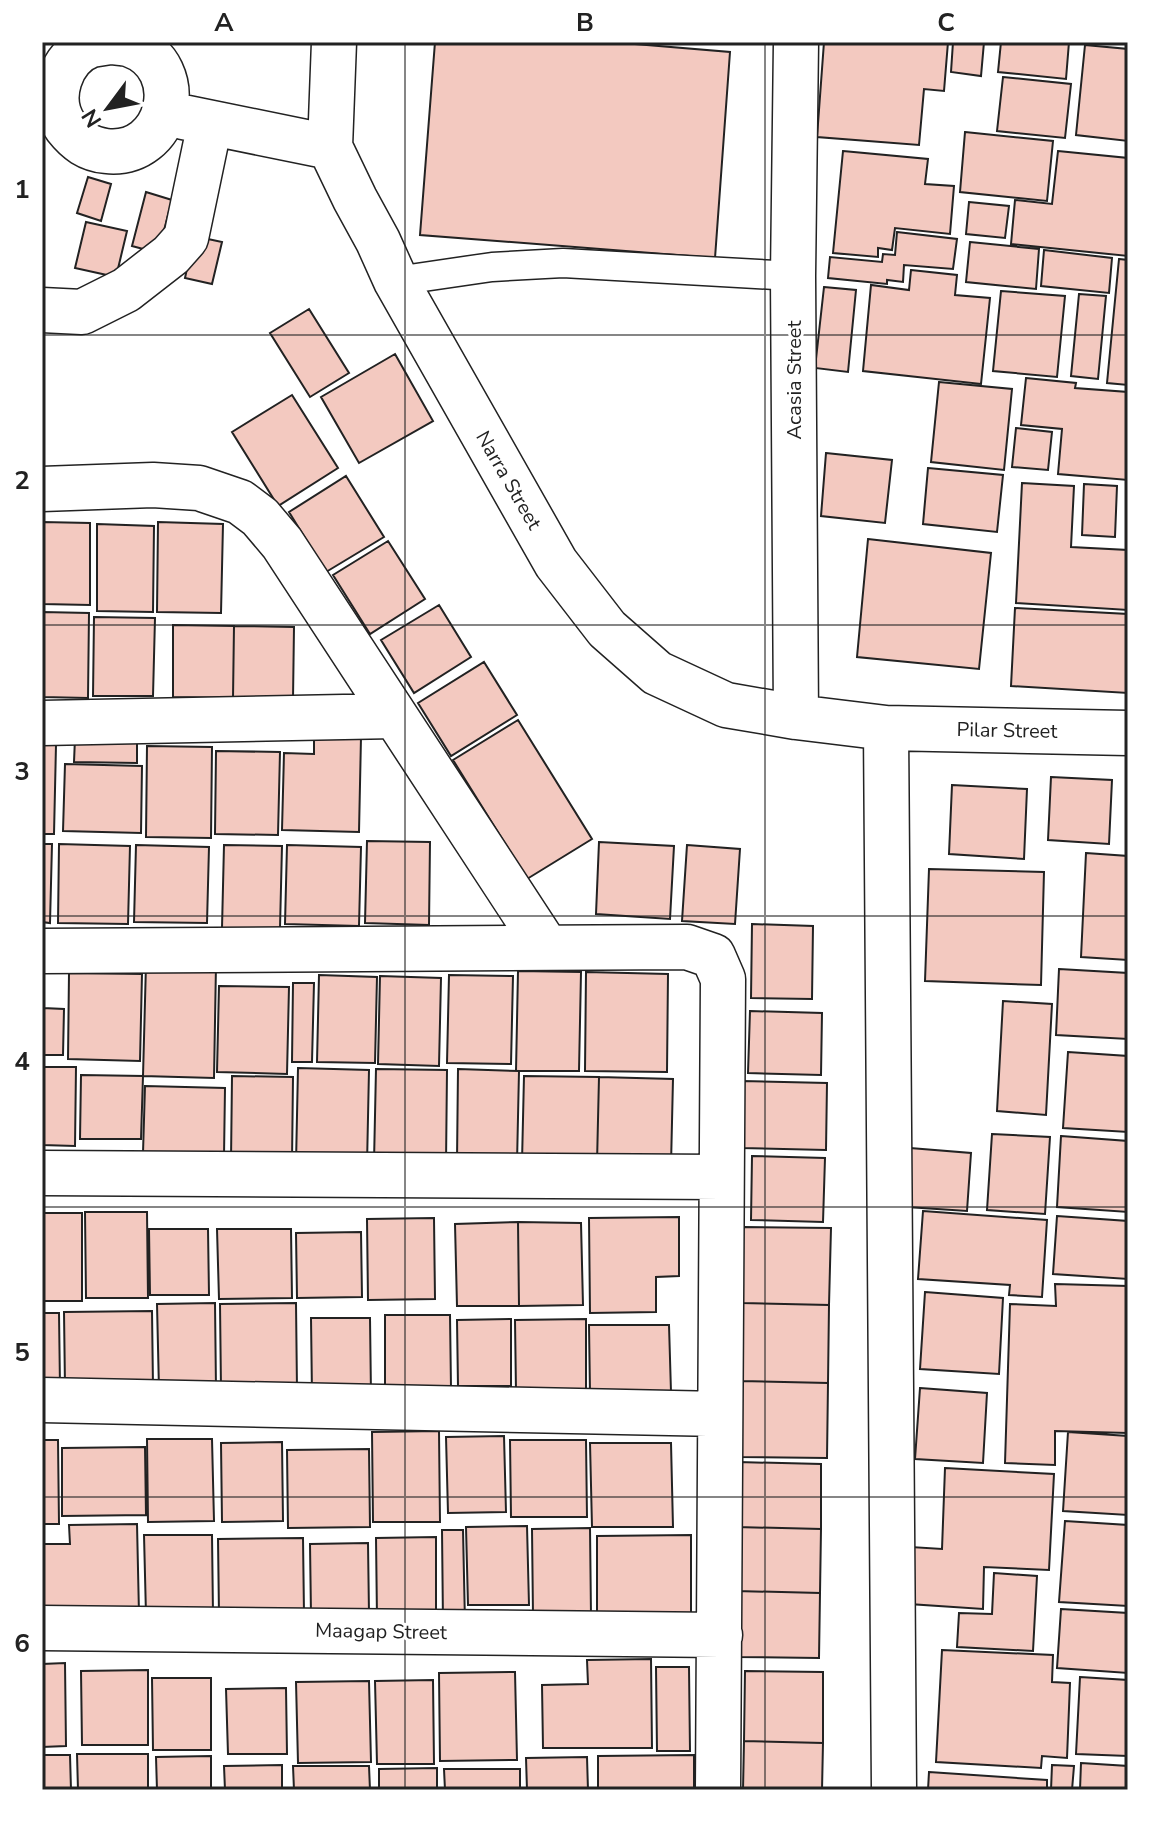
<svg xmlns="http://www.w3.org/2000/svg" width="1170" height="1832" font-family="'Nunito Sans',sans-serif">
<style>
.building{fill:#f3c9c0;stroke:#222;stroke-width:2}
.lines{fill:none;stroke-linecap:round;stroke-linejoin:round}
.lane-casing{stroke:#222;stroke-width:31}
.street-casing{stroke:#222;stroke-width:47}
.lane{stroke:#fff;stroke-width:28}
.street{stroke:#fff;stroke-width:44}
.grid{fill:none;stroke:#222;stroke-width:2;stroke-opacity:0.55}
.labels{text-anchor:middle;stroke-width:6;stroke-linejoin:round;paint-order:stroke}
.street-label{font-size:20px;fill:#222;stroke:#fff}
.neatline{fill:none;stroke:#222;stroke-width:3}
.grid-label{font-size:26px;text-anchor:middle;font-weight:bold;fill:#222}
</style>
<rect width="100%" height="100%" fill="#fff"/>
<path class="building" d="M435 42H611L730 52 715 258 420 235Z
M824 42H948L944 91 924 89 919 145 817 137Z
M953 42H984L981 76 951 72Z
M1001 42H1069L1066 79 998 72Z
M1085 45 1128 49V141L1076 135Z
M1003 77 1071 84 1065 138 997 131Z
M965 132 1053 141 1047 201 960 192Z
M843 151 928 159 925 184 954 186 950 234 895 228 892 250 878 248V257L833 253Z
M1058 151 1128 158V256L1011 244 1015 200 1052 204Z
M88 177 111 184 101 221 77 213Z
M146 192 172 200 158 253 132 246Z
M969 202 1009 206 1005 238 966 234Z
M86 222 127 231 116 277 75 268Z
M897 232 957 239 953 269 904 265 903 282 887 280V284L828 278 830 257 882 262 883 254 895 255Z
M194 236 222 242 212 284 185 278Z
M970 242 1039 249 1036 289 966 282Z
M1044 250 1112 258 1109 293 1041 286Z
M1119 259 1128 260V385L1107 383Z
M911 270 957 275 955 295 990 298 981 384 863 371 871 285 909 290Z
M824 287 856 290 848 372 815 368Z
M1001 291 1065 296 1057 377 993 371Z
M1079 294 1106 296 1098 379 1071 376Z
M309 309 349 373 310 397 270 333Z
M395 354 433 421 359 463 321 397Z
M1026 378 1076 383 1075 388 1128 392V480L1058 474 1062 429 1021 425Z
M939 382 1012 389 1004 470 931 462Z
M292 395 338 468 278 506 232 432Z
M1016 428 1052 432 1048 470 1012 467Z
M826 453 892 460 885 523 821 516Z
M928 468 1003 475 997 532 923 524Z
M346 476 384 537 326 572 289 512Z
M1022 483 1074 486 1071 547 1128 550V610L1016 603Z
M1084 484 1117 486 1115 537 1082 535Z
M42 522 90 523V605L42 604Z
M158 522 223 524 221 613 157 612Z
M97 524 154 526 153 612 97 611Z
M868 539 991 553 979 669 857 657Z
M388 541 425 599 370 634 333 575Z
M439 605 471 657 414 693 381 640Z
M1015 608 1128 614V693L1011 686Z
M42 612 89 613 88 698 42 697Z
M94 617 155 618 153 696H93Z
M173 625 234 626 233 698 173 697Z
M234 626 294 627 293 699 233 698Z
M484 662 517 715 451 756 418 703Z
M518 720 592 839 527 879 453 760Z
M314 735 361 737 359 832 282 830 284 753 314 754Z
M75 738 137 740V763L74 762Z
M42 745H56L54 834H42Z
M147 746 212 747 211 838 146 837Z
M216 751 280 752 278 835 215 834Z
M65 764 142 766 141 833 63 831Z
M1051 777 1112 780 1109 844 1048 840Z
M952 785 1027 789 1024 859 949 854Z
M367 841 430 842 429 925 365 923Z
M599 842 674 846 670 919 596 914Z
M42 844H52L50 923 42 922Z
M59 844 130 846 128 924 58 923Z
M136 845 209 847 207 923 134 922Z
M224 845 282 846 280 928H222Z
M287 845 361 847 359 926 285 924Z
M687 845 740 849 735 924 682 921Z
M1086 853 1128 856V960L1081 957Z
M929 869 1044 872 1041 985 925 981Z
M752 924 813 926 812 999 751 998Z
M146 964 216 965 214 1078 143 1076Z
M1059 969 1128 973V1039L1056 1035Z
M518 971 581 972 579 1071H516Z
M586 972 668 974 667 1072 585 1071Z
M69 973 142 974 140 1061 68 1059Z
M319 975 377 977 375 1063 317 1062Z
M449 975 513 976 511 1064 447 1063Z
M380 976 441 978 439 1066 378 1064Z
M42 980H44L43 1008 64 1009 63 1055H42Z
M293 983H314L312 1062H292Z
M219 986 289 987 287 1074 217 1072Z
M1003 1001 1052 1004 1046 1115 997 1111Z
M750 1011 822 1013 821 1075 748 1073Z
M1068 1052 1128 1056V1132L1063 1128Z
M42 1067H76L75 1146 42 1145Z
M298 1068 369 1070 367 1165 296 1163Z
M376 1069 447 1070 446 1164 374 1162Z
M458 1069 519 1071 517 1163 457 1161Z
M81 1075 143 1076 141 1139H80Z
M232 1076 293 1077 292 1162 231 1161Z
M524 1076 599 1077 597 1163 522 1162Z
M599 1077 673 1079 671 1165 597 1163Z
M742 1081 827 1083 826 1150 741 1148Z
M145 1086 225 1088 224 1156 143 1153Z
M992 1134 1050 1137 1045 1214 987 1210Z
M1061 1136 1128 1141V1212L1057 1207Z
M910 1148 971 1153 967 1211 907 1207Z
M752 1156 825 1158 823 1222 751 1220Z
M923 1211 1047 1220 1042 1297 1009 1295 1010 1285 918 1279Z
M85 1212H147L148 1298H86Z
M42 1213H82V1301H42Z
M1057 1216 1128 1221V1279L1053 1274Z
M679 1217V1276L656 1277V1312L590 1313 589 1218Z
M434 1218 435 1299 368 1300 367 1219Z
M518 1222 581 1223 583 1305 519 1306Z
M518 1222 519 1306H457L455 1224Z
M743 1227 831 1228 829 1305 742 1303Z
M149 1229H208L209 1295H150Z
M217 1229H291L292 1298 219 1299Z
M361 1232 362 1297 297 1298 296 1233Z
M1055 1284 1128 1286V1433L1055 1431V1465L1005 1463 1010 1304 1056 1306Z
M925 1292 1003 1298 999 1374 920 1369Z
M215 1303 216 1389 159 1390 157 1304Z
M296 1303 297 1389 221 1390 220 1304Z
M742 1303 829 1305 828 1383 741 1381Z
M152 1311 153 1387H65L64 1312Z
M42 1313H59L60 1387H42Z
M385 1315H450L451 1388H385Z
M311 1318H370L371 1395H312Z
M511 1319V1386H458L457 1320Z
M586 1319V1392H516L515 1320Z
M589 1325H669L671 1392 590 1393Z
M741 1381 828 1383 827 1458 739 1457Z
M920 1388 987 1393 983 1463 915 1459Z
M439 1431 440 1522H373L372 1432Z
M1068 1432 1128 1436V1515L1063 1511Z
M504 1436 506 1512 448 1513 446 1437Z
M147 1439H212L214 1521 148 1522Z
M42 1440H58L59 1524H42Z
M510 1440H586L587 1517H511Z
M282 1442 283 1521 222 1522 221 1443Z
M590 1443H671L673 1527H592Z
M145 1447 146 1515 62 1516V1448Z
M369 1449 370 1527 288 1528 287 1450Z
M738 1462 821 1464V1529L737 1527Z
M945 1468 1054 1474 1049 1570 984 1567 983 1609 909 1604 911 1547 942 1549Z
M1065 1521 1128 1525V1606L1059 1602Z
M137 1524 139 1614 42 1615V1544H70L69 1525Z
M527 1526 529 1605H468L466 1527Z
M737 1527 821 1529 820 1593 736 1591Z
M590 1528 591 1616H533L532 1529Z
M442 1530H463L465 1623H443Z
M144 1535H212L213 1614 146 1615Z
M691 1535V1614L597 1615V1536Z
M436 1537V1618H377L376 1538Z
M303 1538 304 1614 219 1615 218 1539Z
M368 1543 369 1614 311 1615 310 1544Z
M994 1573 1037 1576 1033 1651 957 1647 959 1613 992 1614Z
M736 1591 820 1593 819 1658 735 1657Z
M1061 1609 1128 1613V1673L1057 1668Z
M942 1650 1053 1655 1052 1682 1070 1683 1067 1758 1042 1756 1041 1768 936 1762Z
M651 1659 652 1748H543L542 1685 588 1684 587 1660Z
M65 1663 66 1746 42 1747V1664Z
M656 1667H689L690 1751H657Z
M148 1670V1745H82L81 1671Z
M745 1671 823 1672V1743L744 1741Z
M515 1672 517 1760 440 1761 439 1673Z
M1080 1677 1128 1680V1756L1076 1754Z
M152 1678H211V1750H153Z
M433 1680 434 1764H377L375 1681Z
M369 1681 371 1762 298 1763 296 1682Z
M286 1688 287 1754H228L226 1689Z
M744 1741 823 1743 822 1790H743Z
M77 1754H148V1790H78Z
M42 1755H70L71 1790H42Z
M694 1755V1790H598V1756Z
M211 1756V1790H157L156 1757Z
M587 1757 588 1790H527L526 1758Z
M1081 1763 1128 1766V1790H1080Z
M282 1765V1790H225L224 1766Z
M1052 1765 1074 1766 1072 1790H1051Z
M293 1766H369L370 1790H294Z
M437 1768V1790H379V1769Z
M444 1769H520V1790H445Z
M929 1772 1047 1780V1790H928Z"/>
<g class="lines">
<defs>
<path id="lane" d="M396 281 492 267 563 263 793 276"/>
<path id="street" d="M110 42C104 43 97 44 91 45 60 56 46 100 66 127 77 141 88 149 106 151 170 158 191 67 131 45 126 43 119 43 113 42
M334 42 330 147 355 199 378 241 396 281 556 563 607 629 657 673 726 705 796 717 886 728 1128 733
M183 117 330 147
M42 310 82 312 126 290 171 255 186 238 210 123
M42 489 153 485 199 488 240 502 260 517 282 543 547 948
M796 717 793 276 796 42
M42 723 395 716
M886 728 894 1790
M42 951 687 947 713 956 723 979 718 1790
M42 1173 721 1177
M42 1400 720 1414
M42 1628 720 1635"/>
</defs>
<use href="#lane" class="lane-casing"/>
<use href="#street" class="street-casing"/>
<use href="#lane" class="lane"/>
<use href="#street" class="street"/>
</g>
<path class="grid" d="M405 42V1790M765 42V1790M42 335H1128M42 625H1128M42 916H1128M42 1207H1128M42 1497H1128"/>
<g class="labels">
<g class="street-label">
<text transform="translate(794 380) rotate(-90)" y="7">Acasia Street</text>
<text transform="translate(509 480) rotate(60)" y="7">Narra Street</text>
<text transform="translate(1007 730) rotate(1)" y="7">Pilar Street</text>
<text transform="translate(381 1631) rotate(1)" y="7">Maagap Street</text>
</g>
</g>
<rect width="1170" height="1832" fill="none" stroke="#ffffff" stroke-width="88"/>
<g transform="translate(108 108) rotate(238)" stroke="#ffffff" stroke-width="6" paint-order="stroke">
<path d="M0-6L14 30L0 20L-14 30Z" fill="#222222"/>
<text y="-12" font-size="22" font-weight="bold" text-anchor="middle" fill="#222222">N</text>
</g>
<rect x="44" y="44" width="1082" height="1744" class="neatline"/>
<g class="grid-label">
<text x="224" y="31">A</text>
<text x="585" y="31">B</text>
<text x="946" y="31">C</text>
<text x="22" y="198">1</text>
<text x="22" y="489">2</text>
<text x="22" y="780">3</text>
<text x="22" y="1070">4</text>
<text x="22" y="1361">5</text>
<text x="22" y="1652">6</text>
</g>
</svg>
